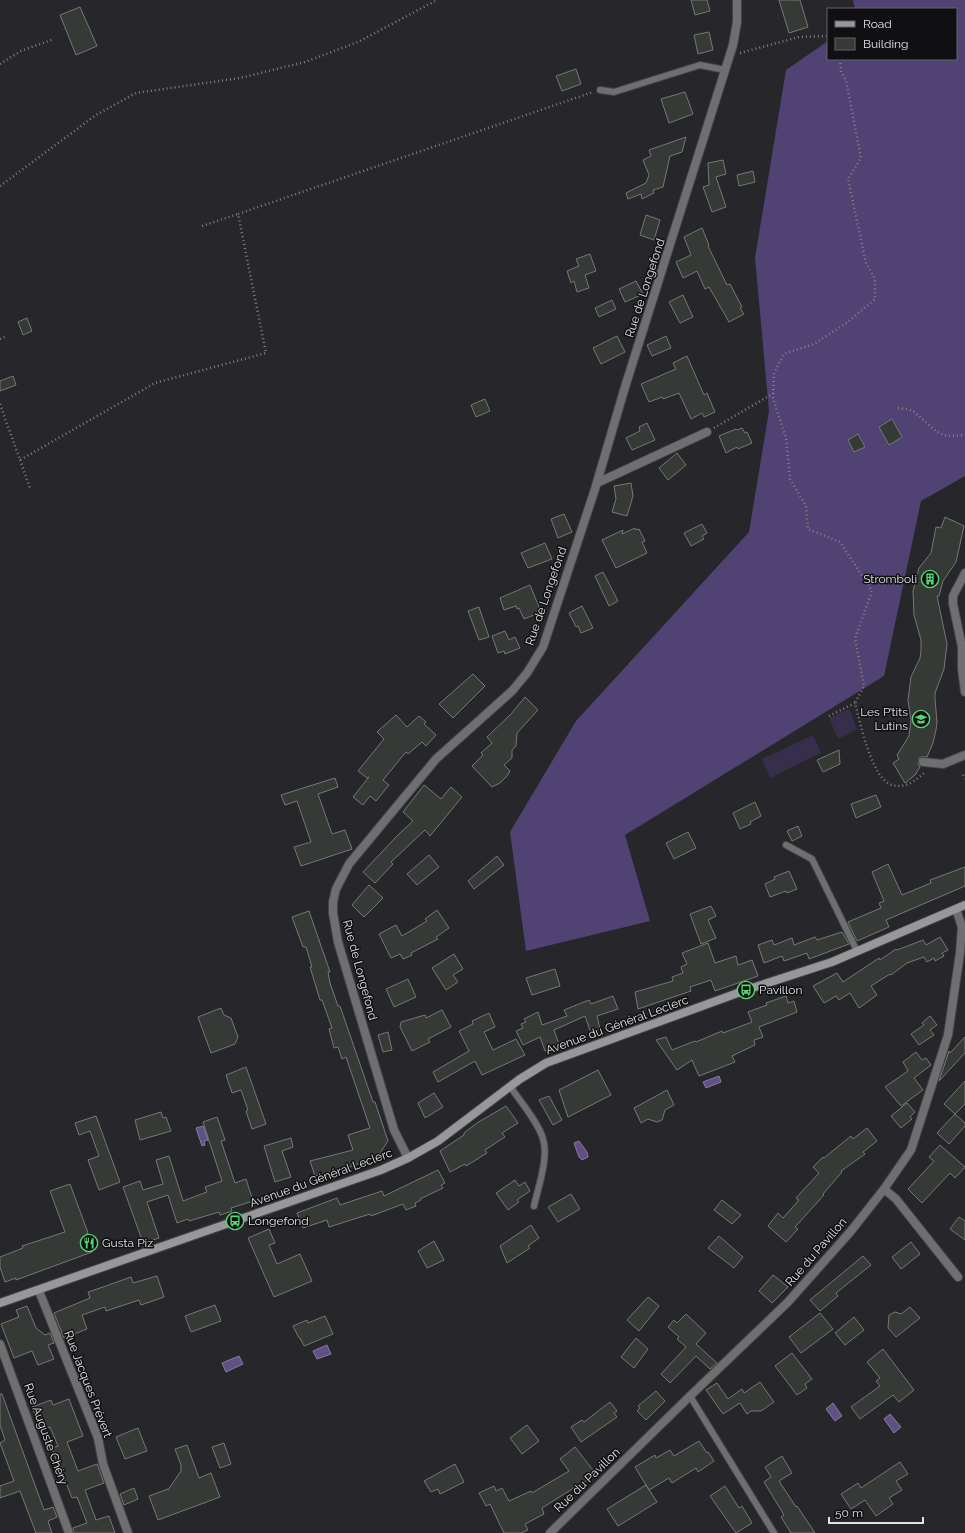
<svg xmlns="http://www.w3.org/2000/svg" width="965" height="1533" font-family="Raleway,sans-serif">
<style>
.green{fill:#362e4b}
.forest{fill:#514274}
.water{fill:#605084;stroke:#877ca1}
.building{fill:#363a36;stroke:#757976}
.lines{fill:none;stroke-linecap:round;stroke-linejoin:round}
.lane-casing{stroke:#454448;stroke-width:8}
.street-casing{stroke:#454448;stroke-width:10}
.secondary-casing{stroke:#454448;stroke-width:10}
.path{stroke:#818184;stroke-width:2.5;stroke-dasharray:1 3;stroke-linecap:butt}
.lane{stroke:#6f6f71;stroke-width:6}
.street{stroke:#6f6f71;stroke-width:8}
.secondary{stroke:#98989b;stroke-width:8}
.labels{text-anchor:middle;stroke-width:3;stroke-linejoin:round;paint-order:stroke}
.street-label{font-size:12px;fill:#e3e3e6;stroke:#100f11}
.poi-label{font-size:12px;fill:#e3e3e6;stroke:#100f11;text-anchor:start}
</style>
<rect width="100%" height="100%" fill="#27262a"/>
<path class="green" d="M849 709 857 729 838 739 829 718Z
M813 735 821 753 770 778 762 759Z"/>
<path class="forest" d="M853 0H965V476L921 501 884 676 625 835 650 921 526 951 510 832 576 721 749 532 769 411 755 258 786 70 828 41V59H956V9H855Z"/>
<path class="water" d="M719 1076 721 1082 706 1088 703 1082Z
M203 1126 208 1140 204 1141 205 1145 202 1146 196 1128Z
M579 1141 587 1152 588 1157 582 1160 579 1157 574 1143Z
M327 1345 331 1354 317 1359 313 1351Z
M239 1356 243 1364 226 1372 222 1363Z
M833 1403 842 1416 835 1421 826 1409Z
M890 1414 901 1427 894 1433 884 1419Z"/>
<path class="building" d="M691 0H707L710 11 695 15Z
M779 0H800L808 27 789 33Z
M80 7 97 46 76 55 60 15Z
M709 32 713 50 698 54 694 35Z
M576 69 581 84 562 91 556 76Z
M685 92 693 114 669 123 661 99Z
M686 137 682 152 670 156 663 187 653 190 654 193 642 199 641 194 628 199 626 193 646 183 649 175 643 160 651 156 649 150Z
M723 160 726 174 716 177 726 207 712 212 703 187 709 185 708 163Z
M753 171 755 182 739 186 737 175Z
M646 215 660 220 654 240 640 235Z
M702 228 709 245 708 246 727 285 730 284 742 307 740 308 744 314 729 322 709 287 705 289 697 271 683 278 676 262 691 255 684 237Z
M590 254 596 271 585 275 589 288 577 292 574 281 571 283 567 271 579 266 576 259Z
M636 281 643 294 625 302 619 289Z
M683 295 693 317 680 323 669 302Z
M612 300 616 309 599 317 595 308Z
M27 318 32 331 23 335 18 322Z
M617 336 625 352 601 364 593 348Z
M666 336 671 348 652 356 647 345Z
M687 356 704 395 707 393 715 412 704 417 702 413 691 419 679 393 663 399 662 397 649 402 641 384 676 369 673 363Z
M13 376 16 385 0 391V381Z
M485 399 490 411 476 417 471 405Z
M892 419 902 437 889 445 879 427Z
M647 423 655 440 632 450 626 438 640 431 639 427Z
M742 428 745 433 747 432 752 443 738 449 737 447 726 453 719 436 736 429 737 430Z
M858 434 865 447 854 452 848 440Z
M677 453 686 465 668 480 659 468Z
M631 483 633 496 627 516 612 512 616 499 614 486Z
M564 514 572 532 558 538 551 519Z
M945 517 964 526 956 562 943 581 939 596H937L947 644 944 669 935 693V699L937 722 936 730 933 743 927 757H921L919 758 918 764 920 767 915 775 905 783 893 763 899 759 897 755 909 736 911 720 908 700 911 677 920 658 921 651V640L914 615 913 591 919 568 931 553 936 527 941 528Z
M702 524 707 533 702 536 704 539 691 546 684 533Z
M635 528 636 530 639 529 645 541 642 542 647 553 616 568 602 540 623 530 622 534Z
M545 543 552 559 528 568 521 553Z
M603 572 618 601 609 606 595 576Z
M530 585 541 612 524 619 519 608 517 609 516 606 504 610 500 598Z
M582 606 593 628 581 633 578 626 576 627 569 613Z
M479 607 489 637 479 640 468 611Z
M505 631 509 640 515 637 520 648 505 654 504 651 498 653 492 636Z
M473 674 485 686 453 718 439 704Z
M525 697 538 710 517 733 516 746 512 750V758L504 765 510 771 507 776 500 783 492 787 472 766 483 755 481 753 492 743 487 737 511 714Z
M396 715 407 727 419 716 426 722 424 724 436 735 426 746 422 742 408 754 406 752 383 780 389 785 376 801 370 796 363 805 353 797 369 777 367 778 358 771 384 739 377 732Z
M839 750 840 764 823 772 817 760Z
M335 778 338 787 318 794 332 834 345 830 352 849 301 866 294 847 311 842 297 801 285 805 281 795Z
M424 785 441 799 451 787 462 797 430 836 425 830 391 862 393 864 375 883 363 872 398 835 413 821 403 812Z
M876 795 881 807 856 818 851 804Z
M755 802 761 816 750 822 751 824 740 829 733 813Z
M798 826 802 836 792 841 787 831Z
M688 832 696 848 674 859 666 843Z
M429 855 439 867 417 885 407 874Z
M497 856 504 865 474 889 468 881Z
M888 864 902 895 931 883 930 880 965 867V886L886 920 889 927 857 941 848 922 881 908 879 903 884 901 872 872Z
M789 871 797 889 787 893 786 891 770 897 765 884 775 879 774 877Z
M369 885 383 898 364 917 352 905Z
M711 906 716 916 708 920 716 938 701 944 690 914Z
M437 910 449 928 436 937 438 939 411 953 412 955 403 959 400 954 391 958 379 934 396 925 402 936 427 921 425 919Z
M309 911 330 972H328L330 983 338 1006H340L373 1102H375L388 1141 378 1156 347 1168 315 1176 310 1161 353 1150 348 1135 370 1128 346 1057 342 1059 338 1047 334 1048 329 1029 332 1028 322 1000H320L310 967H312L306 947H303L292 917Z
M842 932 849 944 809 959 807 953 784 961 782 956 764 963 758 945 772 940 774 945 792 938 794 945 815 937 817 940Z
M940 937 948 950 942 953 944 956 935 961 934 958 927 962 924 957 907 963 891 975 890 974 871 986 877 995 859 1008 850 993 839 1000 836 996 824 1003 813 986 837 973 843 982 879 958 880 960 896 949 897 950 923 940 926 945Z
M708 943 715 963 736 956 738 965 752 960 758 976 715 991 711 980 690 987 691 991 638 1009 635 992 673 981 672 977 683 973 681 967 687 964 682 953Z
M454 954 463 969 453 975 458 982 446 990 432 968Z
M555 969 560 986 532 995 526 978Z
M408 979 416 997 394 1007 386 989Z
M613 996 618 1009 597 1016 600 1029 591 1033 585 1016 554 1030 559 1044 545 1051 540 1037 523 1045 516 1031 523 1028 521 1024 526 1022 524 1019 538 1012 542 1025 567 1016 564 1010 589 1000 591 1004Z
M786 996 788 1003 794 1001 797 1012 759 1027 763 1037 754 1040 755 1045 732 1056 735 1062 699 1076 692 1060 677 1070 656 1040 666 1037 672 1050 695 1041 696 1042 722 1031 723 1033 752 1022 748 1012 767 1005 766 1003Z
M221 1008 224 1015 231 1018 238 1037 235 1044 211 1053 198 1017Z
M442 1010 451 1027 428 1039 430 1042 412 1051 400 1027 401 1022 425 1015 426 1018Z
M489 1013 495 1027 484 1032 493 1050 516 1039 525 1055 482 1075 475 1061 438 1082 433 1072 469 1051 459 1031 473 1024 472 1021Z
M930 1016 937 1025 930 1030 934 1035 919 1045 911 1034 924 1025 922 1023Z
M388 1032 392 1050 383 1052 378 1035Z
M965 1037V1053L939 1081 949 1051 950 1053Z
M916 1052 922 1060 926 1058 931 1065 914 1078 923 1090 901 1106 885 1087 908 1071 903 1062Z
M246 1067 266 1124 252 1129 246 1111 248 1110 241 1090 232 1093 226 1075Z
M598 1070 611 1095 568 1117 559 1090Z
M965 1081V1104L955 1114 965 1123V1126L949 1144 937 1133 955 1114 944 1104Z
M667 1090 674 1105 665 1110 662 1120 657 1122 648 1119 641 1123 634 1108Z
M434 1093 443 1107 425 1118 418 1103Z
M549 1096 562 1120 553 1125 539 1100Z
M907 1103 915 1112 910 1117 912 1119 901 1128 891 1116Z
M506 1106 518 1123 502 1133 505 1137 485 1150 487 1153 466 1166 465 1164 450 1172 440 1151 464 1135V1133L477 1123Z
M161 1112 163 1118 166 1117 171 1131 140 1140 135 1120Z
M96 1116 120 1182 99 1190 88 1160 99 1156 90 1131 79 1135 75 1123Z
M217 1117 225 1140 221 1141 235 1183 246 1179 253 1201 231 1208 232 1211 220 1215 219 1212 189 1221 188 1219 177 1223 168 1195 147 1202 159 1238 143 1243 123 1187 140 1181 143 1190 163 1184 156 1160 169 1156 183 1201 207 1192 205 1187 222 1181 203 1122Z
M867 1128 877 1141 863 1152 865 1154 841 1171 842 1172 823 1194 824 1195 795 1227 798 1229 786 1242 768 1226 778 1213 783 1218 799 1200 796 1198 819 1173 813 1167 823 1157 824 1158 851 1136 853 1139Z
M291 1138 293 1147 282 1151 291 1177 275 1182 264 1146Z
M940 1145 965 1167 955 1178 950 1173 922 1203 908 1189 934 1161 929 1157Z
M438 1170 445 1183 441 1185 443 1188 420 1199 421 1200 415 1203 416 1206 406 1210 403 1204 371 1216 370 1214 329 1227 327 1220 303 1228 297 1213 337 1198 340 1205 382 1191 384 1196Z
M515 1180 519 1186 525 1182 530 1191 517 1200 519 1202 508 1210 496 1193Z
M70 1184 88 1233 86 1234 92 1252 16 1280V1278L5 1282 0 1267V1257L23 1248 22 1246 65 1232 50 1191Z
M571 1194 580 1209 558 1222 548 1207Z
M722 1200 741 1215 732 1224 714 1210Z
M959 1217 965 1221V1240L950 1229Z
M531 1225 539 1238 528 1246 530 1248 507 1263 500 1246Z
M269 1229 275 1243 269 1245 277 1264 300 1254 312 1281 274 1297 248 1238Z
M719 1236 743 1257 734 1268 708 1248Z
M434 1241 444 1260 427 1268 418 1251Z
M911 1242 920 1254 901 1269 892 1257Z
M863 1256 871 1265 836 1293 838 1296 820 1311 810 1300Z
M773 1275 788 1287 772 1303 759 1291Z
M157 1276 164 1297 141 1305 139 1300 106 1311 105 1307 82 1315 87 1329 64 1338 54 1313 90 1298 88 1292 103 1287 131 1277 133 1283Z
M648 1297 659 1306 639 1331 627 1320Z
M215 1305 221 1321 191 1332 185 1316Z
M27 1306 36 1328 45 1335 50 1333 54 1343 48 1345 54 1359 38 1365 32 1351 14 1358 1 1324 19 1317 16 1310Z
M910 1307 920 1318 896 1337 888 1328 889 1315 895 1312 901 1314Z
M820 1313 833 1329 801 1353 789 1337Z
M686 1314 706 1333 696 1344 717 1363 710 1369 696 1356 670 1383 661 1374 686 1347 677 1339 679 1337 668 1327 674 1320 677 1323Z
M325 1316 333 1334 304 1346 300 1338H299L293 1326 307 1320 308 1323Z
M854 1317 864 1330 845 1345 835 1333Z
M636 1338 648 1349 634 1368 621 1357Z
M883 1349 914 1390 899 1402 893 1395 860 1419 851 1407 880 1386 876 1381 880 1378 867 1362Z
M792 1353 812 1379 805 1384 807 1388 797 1395 775 1366Z
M760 1382 774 1402 761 1411H751L747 1414 740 1403 723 1414 706 1390 717 1383 728 1399 742 1389 744 1393Z
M656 1391 665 1401 646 1420 637 1411 640 1408 638 1406Z
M0 1394H2L44 1510 53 1507 57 1517 48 1521 52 1533H36L20 1491 0 1498V1486L14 1481 0 1443 5 1440 0 1425Z
M69 1399 83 1436 67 1442 78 1471 97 1464 104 1483 85 1490 96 1520 109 1516 115 1533H74L73 1528 87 1523 77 1497 72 1498 58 1462H57L52 1448 58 1446 50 1427 41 1430 32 1407 51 1400 53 1405Z
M610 1402 617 1411 614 1413 617 1417 581 1442 571 1427 582 1420 584 1422Z
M527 1425 539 1441 522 1454 510 1438Z
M138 1428 147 1451 125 1459 116 1437Z
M699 1441 707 1453 708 1452 714 1461 698 1472 696 1468 672 1483 669 1478 649 1490 635 1467 655 1455 656 1458 670 1450 674 1456Z
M224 1443 231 1464 220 1468 212 1447Z
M187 1445 199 1478 211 1473 220 1497 158 1520 149 1496 168 1489V1490L181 1471V1465L175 1449Z
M575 1447 596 1474 581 1485 580 1484 542 1508 544 1514 525 1524 528 1530 521 1533H504L490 1504 486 1506 479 1493 494 1486 496 1491 502 1488 509 1501 531 1491 532 1493 569 1471 560 1459Z
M782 1456 792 1473 779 1481 796 1507 797 1506 815 1533H791L781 1517 784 1515 764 1482 771 1477 765 1467Z
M900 1462 908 1474 896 1481 902 1490 889 1498 893 1504 876 1516 865 1500 851 1509 841 1494 858 1483 861 1488Z
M455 1464 464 1482 440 1494 438 1489 431 1492 424 1481Z
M646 1485 657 1502 618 1526 607 1509Z
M725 1486 739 1508 742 1506 752 1523 736 1533 710 1496Z
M134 1488 138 1499 124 1505 120 1494Z"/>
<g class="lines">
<defs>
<path id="lane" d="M600 90 614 92 700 65 725 70
M786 845 812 859 857 951
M510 1086C519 1100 539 1123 543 1139 549 1157 538 1188 534 1206
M690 1396 774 1533"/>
<path id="street" d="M597 483 707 432
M965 573 953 596V604L962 647V669L965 692
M923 762 943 764 965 755
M408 1158 394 1130 338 942 333 913V902L336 889 349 864 436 759 512 691 527 673 543 647 595 489 625 387 733 45 737 22V0
M884 1189 896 1199 958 1277
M39 1291 98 1438 103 1464 128 1533
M0 1344 69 1533
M550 1533 690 1396 788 1302 851 1231 884 1189 911 1150 948 1035 960 953 962 927 956 909"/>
<path id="secondary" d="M0 1303 381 1170 408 1158 438 1141 520 1079 546 1063 746 990 832 962 965 905"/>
</defs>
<use href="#lane" class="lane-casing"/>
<use href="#street" class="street-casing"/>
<use href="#secondary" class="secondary-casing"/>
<path class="path" d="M740 53 799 37 828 36
M840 59 841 72 846 80 861 158 848 179 866 263 875 279V299L848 322 814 344 784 354 774 373 773 398 786 438 790 479 806 506 808 529 840 542 872 591 855 638 864 686 855 703
M0 64 21 51 54 39
M0 186 96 115 136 93 240 78 305 62 358 42 437 0
M202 226 238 214
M0 339 7 336
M0 404 20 460 155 383 266 353 238 214 593 92
M898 408 907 409 913 411 937 432 947 436 965 435
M714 428 774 393
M20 460 30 488
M829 716 855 703C860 722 872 780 892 785 905 789 917 780 925 772
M963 775 965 779"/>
<use href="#lane" class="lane"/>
<use href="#street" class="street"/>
<use href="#secondary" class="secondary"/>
</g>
<defs>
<symbol id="building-ring" viewBox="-11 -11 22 22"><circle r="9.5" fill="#100f11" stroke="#54d672" stroke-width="1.5"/><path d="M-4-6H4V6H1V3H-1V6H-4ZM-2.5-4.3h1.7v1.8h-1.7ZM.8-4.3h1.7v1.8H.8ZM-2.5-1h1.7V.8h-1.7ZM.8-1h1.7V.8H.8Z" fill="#54d672"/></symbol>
<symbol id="school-ring" viewBox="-11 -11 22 22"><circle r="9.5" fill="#100f11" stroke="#54d672" stroke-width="1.5"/><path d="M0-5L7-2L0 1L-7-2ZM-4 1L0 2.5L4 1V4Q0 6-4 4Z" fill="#54d672"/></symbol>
<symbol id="bus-ring" viewBox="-11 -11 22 22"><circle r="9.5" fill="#100f11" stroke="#54d672" stroke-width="1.5"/><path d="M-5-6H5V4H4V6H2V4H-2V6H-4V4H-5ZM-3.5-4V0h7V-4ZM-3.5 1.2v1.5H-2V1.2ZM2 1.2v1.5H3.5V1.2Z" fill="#54d672"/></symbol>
<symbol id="restaurant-ring" viewBox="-11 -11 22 22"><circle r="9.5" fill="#100f11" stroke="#54d672" stroke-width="1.5"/><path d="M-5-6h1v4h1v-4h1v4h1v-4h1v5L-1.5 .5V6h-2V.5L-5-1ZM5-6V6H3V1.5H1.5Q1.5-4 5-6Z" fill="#54d672"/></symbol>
</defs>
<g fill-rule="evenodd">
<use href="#building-ring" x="920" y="569" width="20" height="20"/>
<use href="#school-ring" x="911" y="709" width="20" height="20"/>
<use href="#bus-ring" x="736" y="980" width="20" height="20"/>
<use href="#bus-ring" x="225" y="1211" width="20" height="20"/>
<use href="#restaurant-ring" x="79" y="1233" width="20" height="20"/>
</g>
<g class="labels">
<g class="street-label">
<text transform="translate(645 288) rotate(-72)" y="4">Rue de Longefond</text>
<text transform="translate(546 596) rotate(-71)" y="4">Rue de Longefond</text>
<text transform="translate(360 970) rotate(75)" y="4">Rue de Longefond</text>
<text transform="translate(617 1025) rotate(-20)" y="4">Avenue du Général Leclerc</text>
<text transform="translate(321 1178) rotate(-20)" y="4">Avenue du Général Leclerc</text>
<text transform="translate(816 1252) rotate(-49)" y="4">Rue du Pavillon</text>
<text transform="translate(88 1384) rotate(69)" y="4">Rue Jacques Prévert</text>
<text transform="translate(46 1434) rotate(70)" y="4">Rue Auguste Chéry</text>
<text transform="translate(587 1480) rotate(-44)" y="4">Rue du Pavillon</text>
</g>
<g class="poi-label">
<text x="917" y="583" text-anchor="end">Stromboli</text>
<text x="908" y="716" text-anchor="end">Les P’tits<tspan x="908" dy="14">Lutins</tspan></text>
<text x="759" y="994">Pavillon</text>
<text x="248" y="1225">Longefond</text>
<text x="102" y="1247">Gusta Piz</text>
</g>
</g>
<rect x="827" y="8" width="130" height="52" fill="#100f11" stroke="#646466"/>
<rect x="835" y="21" width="20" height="6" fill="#98989b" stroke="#646466"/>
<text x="863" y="28" font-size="12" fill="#e3e3e6">Road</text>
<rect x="835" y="38" width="20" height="12" fill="#363a36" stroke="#646466"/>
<text x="863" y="48" font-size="12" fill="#e3e3e6">Building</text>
<path d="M829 1517v6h94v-6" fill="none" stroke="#e3e3e6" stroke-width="2"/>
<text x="835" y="1517" font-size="12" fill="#e3e3e6" stroke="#100f11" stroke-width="3" paint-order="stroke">50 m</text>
</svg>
